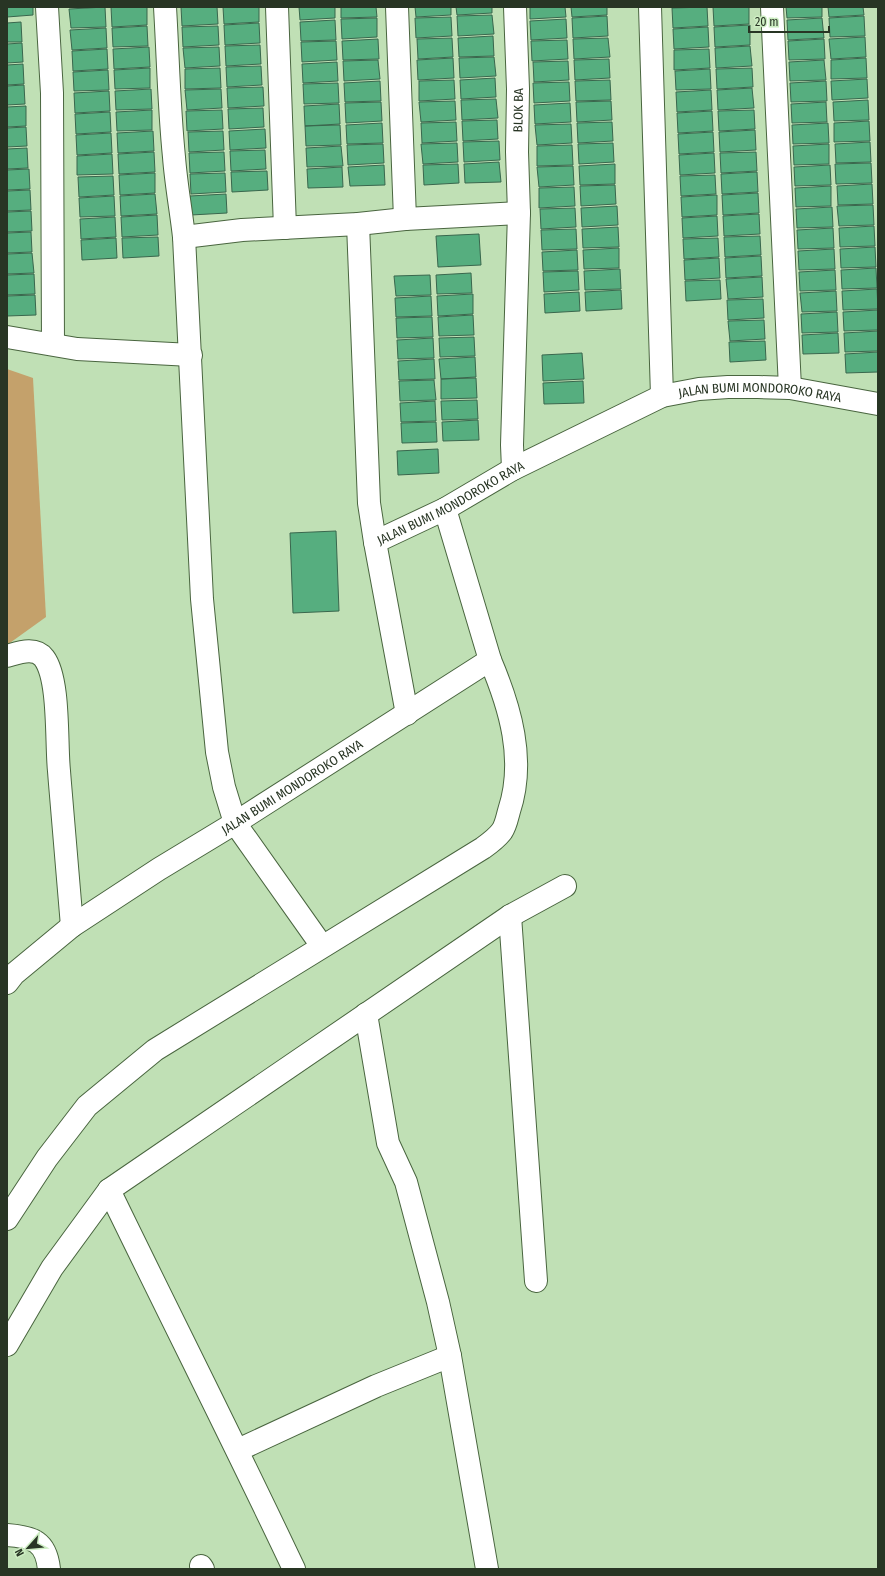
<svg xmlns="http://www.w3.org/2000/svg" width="885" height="1576" font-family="'Fira Sans Condensed',sans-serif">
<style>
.green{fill:#c4a16b}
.building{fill:#56ae7f;stroke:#39674d}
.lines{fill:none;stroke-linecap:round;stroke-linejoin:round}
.minor-casing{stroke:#49653f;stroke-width:24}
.tertiary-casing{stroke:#49653f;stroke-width:24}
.minor{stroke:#fff;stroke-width:22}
.tertiary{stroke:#fff;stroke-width:22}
.labels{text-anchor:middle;stroke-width:3;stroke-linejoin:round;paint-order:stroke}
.street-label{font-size:13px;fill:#283524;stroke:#cdedc2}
</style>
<rect width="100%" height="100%" fill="#c0e0b5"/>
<path class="green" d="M7 369 33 378 46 617 7 645Z"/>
<path class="building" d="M7 7H33V15L7 17Z
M105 7 106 27 71 28 69 9Z
M111 7H147V25L112 27Z
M181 7H217L218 24 182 26Z
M223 7H259V22L224 24Z
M299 7H335V18L300 20Z
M341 7H376L377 17 341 18Z
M415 7H451V15L416 17Z
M456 7H492V13L457 15Z
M530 7H565L566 17 530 19Z
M571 7H607V15L572 17Z
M707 7 708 26 673 28 672 8Z
M713 7H749V24L714 26Z
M786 7H822V17L787 18Z
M828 7H863L864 15 829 17Z
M492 15 494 34 458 36 457 16Z
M607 16 608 36 573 38 572 18Z
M864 16 865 36 830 37 829 18Z
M451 17 452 36 416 38 415 18Z
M377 18V37L342 39 341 19Z
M822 18 824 38 788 40 787 20Z
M566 19 567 38 531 40 530 21Z
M335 20 336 40 301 41 300 22Z
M21 22 22 42H7V23Z
M259 23 260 43 225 45 224 25Z
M750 25V45L715 47 714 27Z
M147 26 148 46 113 47 112 28Z
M218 26 219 45 183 47 182 27Z
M708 27 709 47 674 49 673 29Z
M106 28 107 48 72 50 70 30Z
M493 36 494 56 459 57 458 38Z
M865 37 866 57 831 59 829 39Z
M452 38 453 57 418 59 417 39Z
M608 38 610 57 574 59 573 39Z
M378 39 379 59 343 60 342 41Z
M824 39 825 59 789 60 788 41Z
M567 40 568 59 532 61 531 41Z
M336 41 337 60 302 62 301 42Z
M22 43 23 62 7 63V44Z
M260 45 261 64 226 66 225 46Z
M750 46 752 66 716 68 715 48Z
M149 47 150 67 114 69 113 49Z
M219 47 220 66 185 68 183 48Z
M107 49 108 69 73 71 72 51Z
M709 49 710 68 674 70V50Z
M494 57 496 76 460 78 459 58Z
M453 58 454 78 418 80 417 60Z
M866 58 867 78 831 79V60Z
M609 59 610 78 575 80 574 60Z
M378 60 380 79 344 81 343 61Z
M824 60 826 80 790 81 789 62Z
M568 61 569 80 534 82 533 62Z
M337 62 338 81 303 83 302 64Z
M23 64 24 84 7 85V65Z
M261 66 262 85 227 87 226 67Z
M150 68V88L115 89 114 70Z
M220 68 221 88 185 89V69Z
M752 68 753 87 717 89 716 69Z
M710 69 711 89 676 90 675 71Z
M108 70 109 90 74 91 73 72Z
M495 78 496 97 461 99 460 80Z
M867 79 868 98 832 100 831 81Z
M454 80 455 99 419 101V81Z
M610 80 611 100 576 101 575 81Z
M380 81 381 101 345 102 344 83Z
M826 81 827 101 791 102 790 83Z
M569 82 570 101 534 103 533 83Z
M338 83 339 103 304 104 303 84Z
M24 85 25 104 7 105V86Z
M263 87 264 106 228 108 227 88Z
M752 88 754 108 718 110 717 90Z
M151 89 152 109 116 110 115 91Z
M221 89 222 108 187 110 185 90Z
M711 90 712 110 677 112 676 92Z
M109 91 110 111 75 113 74 93Z
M496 99 498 118 462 120 461 100Z
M868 100 869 120 834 121 833 102Z
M455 101 456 120 421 122 419 102Z
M611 101 612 120 577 122 576 102Z
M381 102 382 121 346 123 345 103Z
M826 102 827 122 792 123 791 104Z
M570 103 571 122 535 124 534 105Z
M339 104 340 124 305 126 304 106Z
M26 106V126L7 127V107Z
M263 108 264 127 229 129 228 109Z
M152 110V130L117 131 116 112Z
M222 110 223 129 187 131 186 111Z
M754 110 755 129 719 131 718 111Z
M712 111 713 131 678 133 677 113Z
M110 112 111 132 76 134 75 114Z
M497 120 498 139 463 141 462 121Z
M869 121 870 141 834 142V123Z
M456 122 457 141 422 143 421 123Z
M612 122 613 141 578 143 577 123Z
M382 123 383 143 347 144 346 125Z
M828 123 829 143 793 144 792 125Z
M571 124 572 143 537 145 535 125Z
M340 125 341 145 306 146 305 126Z
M26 127 27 146 7 147V128Z
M265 129 266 148 230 150 229 131Z
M755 130 756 150 720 152 719 132Z
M153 131 154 151 118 153 117 133Z
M223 131 224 150 189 152 188 132Z
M713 132 714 152 679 154 678 134Z
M111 133 112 153 77 155 76 135Z
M499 141 500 160 464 162 463 142Z
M870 142 871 162 836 163 835 144Z
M457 143 458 162 423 164 421 144Z
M613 143 614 162 579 164 578 144Z
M383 144 384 163 348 165 347 145Z
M829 144V164L794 165 793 146Z
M572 145 573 165 537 166V146Z
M341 146 343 166 307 167 306 148Z
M27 148 28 168 7 169V149Z
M265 150 266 169 231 171 230 151Z
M154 152 155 172 119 174 118 154Z
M224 152 225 171 190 173 189 153Z
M756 152 757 171 721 173 720 153Z
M714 153 715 173 680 175 679 155Z
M112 154 113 174 77 175V156Z
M499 162 501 182 465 183 464 164Z
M871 163 872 183 836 184 835 164Z
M458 164 459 183 424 185 423 165Z
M615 164V184L580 185 579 166Z
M384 165 385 185 350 186 348 167Z
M830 165 831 185 795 186 794 167Z
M573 166 574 185 539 187 537 167Z
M342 167 343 187 308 188 307 169Z
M29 169 30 189 7 190V170Z
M267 171 268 190 232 192 231 172Z
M757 172 758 192 722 194 721 174Z
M155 173V193L120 195 119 175Z
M225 173 226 192 191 194 190 174Z
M715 175 716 194 681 196 680 176Z
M113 176 114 195 79 197 78 177Z
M872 184 873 204 838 205 837 186Z
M615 185 616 204 581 206 580 186Z
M831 186V206L796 207 795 188Z
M574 187 575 206 539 208V188Z
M30 190 31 210 7 211V191Z
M758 193 759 213 723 215 722 195Z
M155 194 157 214 121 216 120 196Z
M226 194 227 213 191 215 190 196Z
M717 195V215L682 217 681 197Z
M114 196 115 216 80 217 79 198Z
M873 205 874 225 839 226 837 206Z
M617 206 618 225 582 227 581 208Z
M832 207 833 227 797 228 796 209Z
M575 208 576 227 541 229 540 209Z
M31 211 32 231 7 232V212Z
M759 214 760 234 724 236 723 216Z
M157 215 158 235 122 237 121 217Z
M717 216 718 236 683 238 682 218Z
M115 217 116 237 81 239 80 219Z
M874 226 875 246 840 247 839 228Z
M618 227 619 247 583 248 582 229Z
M833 228 834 248 798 249 797 230Z
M576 229 577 249 542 250 541 230Z
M31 232 32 252 7 253V233Z
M479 234 481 265 438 267 436 236Z
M760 236 761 255 725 257 724 237Z
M158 237 159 256 123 258 122 238Z
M116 238 117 258 82 260 81 240Z
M718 238 719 257 684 259 683 239Z
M875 247 876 267 841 268 840 249Z
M619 248V268L584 269 583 250Z
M834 249 835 269 799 270 798 251Z
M577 250 578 270 543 271 542 252Z
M32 253 34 273 7 274V254Z
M761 256 762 276 726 278 725 258Z
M719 258 720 278 685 280 684 260Z
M876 268 877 288 842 289 841 270Z
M620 269 621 289 585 290 584 271Z
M835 270 836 290 800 291 799 272Z
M578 271 579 290 544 292 543 272Z
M471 273 472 293 437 294 436 275Z
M34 274 35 294 7 295V275Z
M430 275 431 295 396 296 394 276Z
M762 277 763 297 728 299 726 279Z
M720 280 721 299 686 301 685 281Z
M877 289 878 309 843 310 842 291Z
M621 290 622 309 586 311 585 292Z
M836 291 837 311 802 312 800 293Z
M579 292 580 311 545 313 544 294Z
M473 294V314L438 316 437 296Z
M35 295 36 315 7 316V296Z
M431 296 432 316 396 317 395 298Z
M763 299 764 318 728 320 727 300Z
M878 310V330L844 331 843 312Z
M837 312 838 332 802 333 801 314Z
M473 315 474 335 439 336 438 317Z
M432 317 433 337 397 338 396 318Z
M764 320 765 339 730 341 728 321Z
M878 331V351L845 352 844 333Z
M838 333 839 353 803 354 802 335Z
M474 337 475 356 440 357 439 338Z
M433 338 434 358 398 359 397 340Z
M765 341 766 360 730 362 729 342Z
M878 352V372L846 373 845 354Z
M582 353 584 379 543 381 542 355Z
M475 357 476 377 441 379 439 359Z
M434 359 435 379 399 380 398 361Z
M476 378 477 398 441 399V379Z
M434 380 436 400 400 401 399 381Z
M583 381 584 403 544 404 543 383Z
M477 400 478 419 442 420 441 401Z
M435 401 436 421 401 422 400 403Z
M478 420 479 440 443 441 442 422Z
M436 422 437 442 402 443 401 423Z
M438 449 439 473 398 475 397 451Z
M336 531 339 611 293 613 290 533Z"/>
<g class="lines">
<defs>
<g id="minor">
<path d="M47 7 52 93 53 344"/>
<path d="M165 7C168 57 169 108 174 157 176 184 181 210 184 237L202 599 217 752 224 787 235 823 322 946"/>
<path d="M277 7 285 228"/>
<path d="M397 7 405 219"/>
<path d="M650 7 662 396"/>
<path d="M772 7 790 388"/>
<path d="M358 224 369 503 375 542"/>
<path d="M184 237 242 230 358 224 405 219 519 213"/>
<path d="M7 337 77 349 191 355"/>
<path id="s1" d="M513 469 512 445 519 213 517 152 518 89 515 7"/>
<path d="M7 656C18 653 35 646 44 658 60 679 56 743 59 771 63 823 68 875 72 926"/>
<path d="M510 916 536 1281"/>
<path d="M366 1014 388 1143 406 1182 438 1302 450 1356 487 1569"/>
<path d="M109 1190C170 1316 234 1442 294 1569"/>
<path d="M7 1219 47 1158 87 1106 155 1050 483 848C490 843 497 838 502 831 506 825 507 818 509 811 526 760 510 707 490 660"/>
<path d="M7 1345 52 1268 109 1190 510 916 565 886"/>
<path d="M238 1450 376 1386 450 1356"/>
<path d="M7 1535C33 1537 46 1541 49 1569"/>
<path d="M201 1566 203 1569"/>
</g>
<g id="tertiary">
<path id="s2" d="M407 714 375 542 445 509 513 469 662 396 699 389 728 387H758L790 388 878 404"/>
<path id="s3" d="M7 983 14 974 72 926 159 869 235 823 490 660 445 509"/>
</g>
</defs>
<use href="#minor" class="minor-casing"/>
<use href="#tertiary" class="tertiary-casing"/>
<use href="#minor" class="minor"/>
<use href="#tertiary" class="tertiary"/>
</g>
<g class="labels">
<g class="street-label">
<text dy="5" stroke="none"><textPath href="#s1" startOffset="359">BLOK BA</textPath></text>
<text dy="5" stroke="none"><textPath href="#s2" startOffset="596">JALAN BUMI MONDOROKO RAYA</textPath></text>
<text dy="5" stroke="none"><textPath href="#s2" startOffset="260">JALAN BUMI MONDOROKO RAYA</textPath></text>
<text dy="5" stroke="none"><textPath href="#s3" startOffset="347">JALAN BUMI MONDOROKO RAYA</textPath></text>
</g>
</g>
<rect width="885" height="1576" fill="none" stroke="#283524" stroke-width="16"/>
<g transform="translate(28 1548) rotate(243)" stroke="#cdedc2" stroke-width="3" paint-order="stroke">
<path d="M0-3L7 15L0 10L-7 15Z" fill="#283524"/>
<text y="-6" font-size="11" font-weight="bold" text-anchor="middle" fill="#283524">N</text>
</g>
<path d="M749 26v6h80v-6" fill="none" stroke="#283524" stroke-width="2"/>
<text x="755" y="26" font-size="12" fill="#283524" stroke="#cdedc2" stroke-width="3" paint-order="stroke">20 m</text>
</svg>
